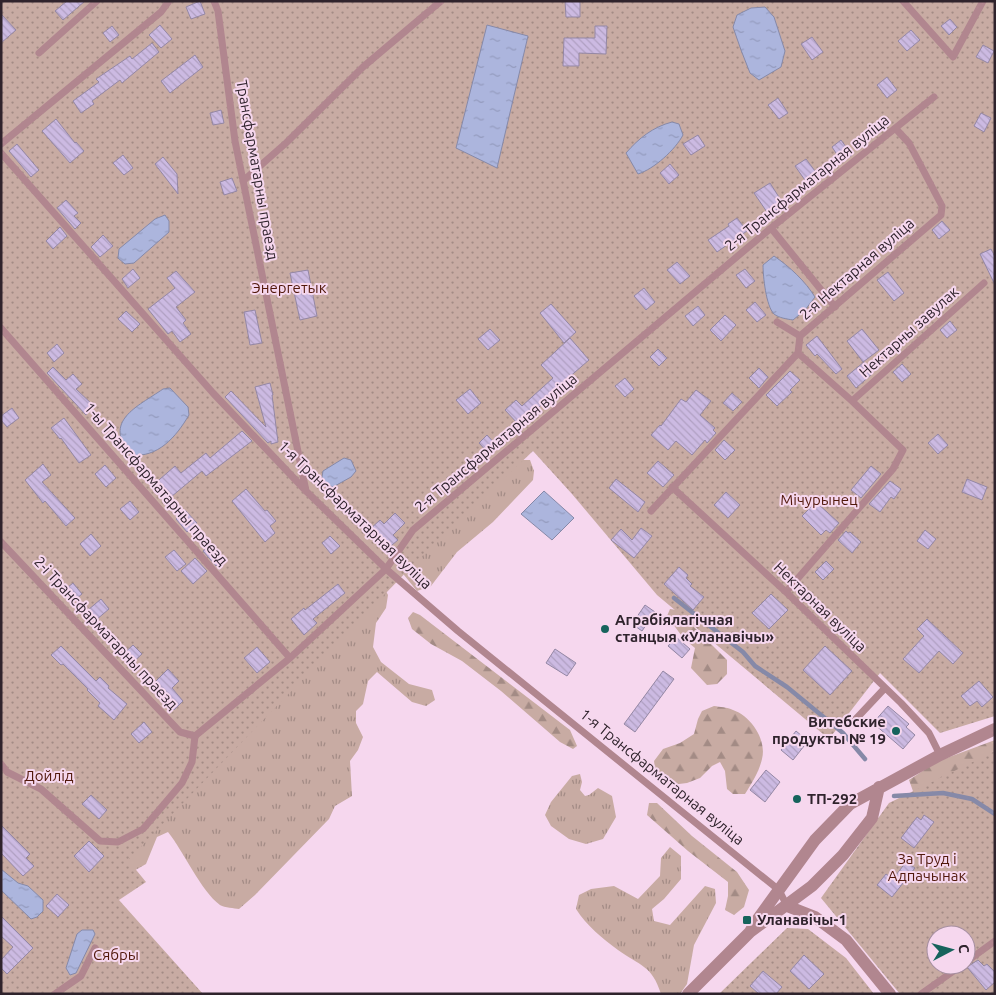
<svg xmlns="http://www.w3.org/2000/svg" width="996" height="995" font-family="Ubuntu,sans-serif">
<style>
.grass{fill:url(#grass-tufts)}
.forest{fill:url(#forest-firs)}
.park{fill:url(#park-dots);fill-rule:evenodd}
.water{fill:url(#water-ripples);stroke:#8689a8}
.lines{fill:none;stroke-linecap:round;stroke-linejoin:round}
.stream{stroke:#8689a8;stroke-width:4.5}
.building{fill:url(#building-back-hatch);stroke:#9487a4}
.service{stroke:#b1868f;stroke-width:7}
.minor{stroke:#b1868f;stroke-width:12}
.tertiary{stroke:#b1868f;stroke-width:12}
.poi-dot{fill:#16635c;stroke:#f6d7ee;stroke-width:2}
.labels{text-anchor:middle;stroke-width:4;stroke-linejoin:round;paint-order:stroke}
.street-label{font-size:15px;fill:#2f232c;stroke:#f6d7ee}
.park-label{font-size:15px;fill:#51180b;stroke:#f6d7ee}
.poi-label{font-size:15px;font-weight:bold;fill:#2f232c;stroke:#f6d7ee;text-anchor:start}
</style>
<defs>
<pattern id="grass-tufts" width="24" height="20" patternUnits="userSpaceOnUse" patternTransform="scale(1.25)"><rect width="24" height="20" fill="#c8aba3"/><path d="M3 7l-1-3M5 7V3M7 7l1-3M15 17l-1-3M17 17v-4M19 17l1-3" fill="none" stroke="#a38b85"/></pattern>
<pattern id="forest-firs" width="22" height="20" patternUnits="userSpaceOnUse" patternTransform="scale(1.25)"><rect width="22" height="20" fill="#c8aba3"/><path d="M5 1l3.5 6h-7zM16 11l3.5 6h-7z" fill="#a38b85"/></pattern>
<pattern id="park-dots" width="8" height="8" patternUnits="userSpaceOnUse" patternTransform="scale(1.25)"><rect width="8" height="8" fill="#c8aba3"/><path d="M2 2h.1M6 6h.1" fill="none" stroke="#a38b85" stroke-width="1.8" stroke-linecap="round"/></pattern>
<pattern id="water-ripples" width="26" height="14" patternUnits="userSpaceOnUse" patternTransform="scale(1.25)"><rect width="26" height="14" fill="#acb5dd"/><path d="M2 4q2-2 4 0t4 0M15 11q2-2 4 0t4 0" fill="none" stroke="#949bbe"/></pattern>
<pattern id="building-back-hatch" width="6" height="6" patternUnits="userSpaceOnUse" patternTransform="scale(1.25)"><rect width="6" height="6" fill="#ccbae2"/><path d="M-1 5l2 2M0 0l6 6M5-1l2 2" fill="none" stroke="#b0a0c2"/></pattern>
</defs>
<rect width="100%" height="100%" fill="#f6d7ee"/>
<path class="grass" d="M519 460H530L534 471 533 480 493 522 457 552 431 586 417 591 404 575 403 563Z
M383 585 388 595 386 608 376 623 373 647 381 662 409 684 432 690 435 700 426 706 412 702 377 672 368 681 363 704 356 711V723L363 737 358 750 350 761 352 796 335 806 329 819 255 895 239 909C234 908 225 908 220 905 201 891 184 852 168 832L157 837 146 864 132 872 119 871 127 841Z
M580 774 582 782 580 790 585 796 589 795 598 788 612 796 616 817 603 839 586 844 569 839 551 826 545 815 551 802 572 776Z
M670 847 681 856V879L664 899 652 909 654 921 670 925 705 886 715 889 716 903 694 945 687 984 680 994H661C652 965 640 966 618 950 602 938 587 926 576 909L579 895 591 889 614 886 638 899 660 876 661 858Z"/>
<path class="forest" d="M670 609 677 610 727 660V674L717 684 707 685 691 668 695 648 684 639 667 616Z
M413 612 420 615 570 730 577 746 573 749 560 742 501 691 462 661 431 644 412 629 408 618Z
M714 706C720 707 727 707 733 710 751 716 767 740 762 759 759 772 752 783 745 794H733L727 789 725 771 720 762 712 766 700 778 687 783 671 785 656 777 654 761 663 749 680 743 694 734 698 719 702 711Z
M995 740V755L914 794 909 780 936 762Z
M649 803H657L692 836 737 872 749 890 744 907 734 915 725 910 728 896V882L688 851 647 815Z"/>
<path class="park" d="M1 1H995V716L940 733 880 673 829 739 657 595 572 494 533 451 415 563 128 860 146 882 119 900 203 994H1Z
M995 751V994H900L821 898 889 803ZM936 935H966V965H936Z
M787 928 808 929 846 958 874 994H719Z"/>
<path class="water" d="M765 7 774 17 785 51 781 67 759 80 750 73 741 50 733 27 737 15 751 8Z
M487 25 528 36 497 168 456 148Z
M672 122 679 124 683 135C675 150 654 169 638 174L626 153C639 138 653 127 672 122Z
M165 215 169 221V232L134 263 125 264 118 258 119 249 155 219Z
M774 256C790 267 805 281 815 297L805 310 793 320C787 319 779 318 774 314 766 306 763 276 763 265Z
M170 388 188 407 189 415C176 437 158 458 131 455 102 421 137 407 163 389Z
M344 458 351 460 356 471 351 477 333 487 326 484 322 477 323 471Z
M544 491 574 518 552 540 521 514Z
M1 869 18 883 28 886 43 900V911L37 917 31 919 1 890Z
M82 930H93L95 934 76 973 70 975 66 968 77 934Z"/>
<g class="lines">
<path class="stream" d="M674 598 743 652 755 666 787 687 843 733 865 759
M894 796 943 793 972 799 995 814"/>
</g>
<path class="building" d="M67 1H85L63 20 55 11Z
M200 1 205 14 191 19 186 7Z
M565 1H580V17H566Z
M1 14 16 30 1 43Z
M950 19 957 27 949 35 941 26Z
M160 25 172 39 161 48 149 35Z
M112 26 119 35 110 42 103 33Z
M595 26H607L606 54 579 53V66H563L564 38H595Z
M911 30 920 40 907 51 898 41Z
M812 37 823 52 812 60 801 44Z
M152 43 159 52 122 83 120 80 92 101 94 104 81 113 73 101 99 82 96 79 130 56 132 59Z
M983 45 994 51 988 63 976 57Z
M195 55 203 67 170 93 161 81Z
M887 77 897 90 887 98 877 85Z
M778 98 788 113 779 119 768 105Z
M221 110 224 123 213 125 210 113Z
M981 113 991 118 984 132 974 126Z
M56 119 75 143 76 142 84 151 70 163 42 131Z
M698 135 705 146 691 155 683 144Z
M841 140 852 155 842 162 832 147Z
M17 144 39 170 31 177 9 151Z
M123 155 133 168 124 175 113 163Z
M163 157 177 174 178 194 155 164Z
M806 159 818 175 807 183 795 166Z
M670 164 679 175 669 184 660 173Z
M232 178 237 191 224 195 220 182Z
M770 183 784 205 769 215 754 193Z
M66 200 78 213 74 216 81 223 75 229 57 208Z
M737 218 747 231 717 252 708 240 729 226 728 224Z
M942 221 950 230 939 239 932 230Z
M60 227 67 236 53 249 46 241Z
M103 235 113 246 100 257 91 247Z
M991 249 995 257V285L980 254Z
M677 262 690 276 680 284 667 270Z
M133 269 140 278 128 288 122 279Z
M745 269 755 281 746 288 736 275Z
M308 270 317 316 300 320 290 273Z
M176 271 195 292 176 307 186 320 183 323 191 334 180 342 172 331 168 334 148 309 175 288 167 278Z
M888 272 904 293 894 301 877 280Z
M644 288 655 302 646 310 634 296Z
M755 302 766 315 757 322 746 310Z
M551 304 576 332 564 343 540 313Z
M698 306 705 315 693 326 685 316Z
M255 310 262 343 250 345 244 312Z
M126 311 140 324 132 332 118 319Z
M725 315 736 325 721 341 710 330Z
M950 321 957 330 947 338 940 330Z
M490 329 500 340 488 350 478 339Z
M862 329 879 350 863 362 847 341Z
M817 336 842 369 836 374 817 354 815 356 806 345Z
M570 338 589 360 567 379 571 384 552 401 549 398 519 425 505 410 516 400 522 406 553 378 541 365Z
M57 344 64 353 54 362 47 353Z
M658 349 667 358 659 366 650 357Z
M864 362 873 373 856 388 847 376Z
M902 364 911 374 902 382 893 372Z
M53 367 66 380 73 374 82 384 76 389 94 406 86 415 47 373Z
M759 368 768 377 759 388 749 378Z
M790 371 800 380 790 390 792 392 777 406 766 395Z
M625 378 634 389 625 397 615 386Z
M270 383 273 395H272L278 442 271 444V441L268 443 225 397 231 391 266 427 255 387Z
M470 389 481 403 468 414 456 400Z
M696 390 711 401 700 415 715 428 713 430 716 433 707 443 705 440 692 455 676 441 668 450 651 435 660 425 661 426 681 399 686 402Z
M732 393 742 402 733 411 723 403Z
M12 408 19 418 7 427 1 420V416Z
M64 418 91 455 79 463 61 438 60 439 51 428Z
M242 431 252 441 206 476 202 471 165 502 152 486 175 466 181 473 206 453 210 458Z
M938 434 948 445 938 454 928 443Z
M487 435 498 447 490 455 479 443Z
M724 440 735 450 725 460 715 450Z
M658 461 674 475 663 487 647 473Z
M43 464 51 475 42 482 75 518 66 526 45 501 43 503 25 480Z
M105 465 116 478 106 487 95 474Z
M871 466 881 474 861 498 851 490Z
M616 479 645 502 638 512 609 488Z
M967 479 987 487 982 500 962 492Z
M890 481 901 489 894 499 891 497 880 512 869 504Z
M246 489 265 511 267 510 276 521 270 526 275 533 265 542 232 501Z
M726 492 740 505 728 518 714 505Z
M130 501 139 512 130 520 120 509Z
M816 502 839 523 830 533 826 530 821 535 802 516Z
M185 510 197 523 187 532 176 519Z
M395 513 405 523 393 535 398 540 386 550 369 530 380 520 384 524Z
M641 528 652 536 634 558 611 540 621 529 632 540Z
M925 530 936 539 928 549 917 541Z
M846 531 848 533 850 532 861 542 852 553 838 540Z
M91 534 101 546 90 556 80 544Z
M330 536 340 546 331 554 322 543Z
M211 544 224 559 216 566 203 551Z
M174 550 186 564 177 571 165 557Z
M195 558 207 571 193 584 181 571Z
M826 561 834 569 823 580 815 572Z
M679 567 688 575 686 578 692 584 690 586 704 597 693 610 664 584Z
M73 583 82 594 71 603 62 592Z
M338 584 345 593 313 619 317 623 304 635 291 619 304 608 305 610Z
M771 594 788 610 769 629 752 613Z
M101 599 109 609 96 620 88 610Z
M645 605 655 612 642 631 632 624Z
M927 619 963 653 953 664 939 651 919 673 903 659 924 636 917 629Z
M676 637 690 649 682 658 668 646Z
M133 645 142 654 131 664 122 655Z
M61 646 96 681 100 677 109 686 108 688 127 704 114 720 98 706 100 703 87 690 88 689 63 664 61 665 51 655Z
M825 646 852 671 830 695 803 670Z
M257 647 270 662 257 673 244 658Z
M555 649 576 663 567 676 546 663Z
M168 669 179 681 172 688 183 701 174 710 151 686Z
M663 671 674 679 635 732 624 724Z
M979 681 993 697 982 707 977 701 970 706 961 696Z
M888 706 909 724 906 727 915 735 903 749 873 723Z
M144 722 152 732 139 743 131 734Z
M796 731 808 741 793 760 781 750Z
M766 770 780 782 765 802 750 790Z
M91 795 107 810 99 819 82 804Z
M924 815 934 822 914 848 901 838 917 817 921 820Z
M1 825 30 854 26 858 34 866 23 876 1 853Z
M89 841 104 856 89 872 74 856Z
M906 862 915 868 892 897 877 885 886 874 893 879Z
M57 894 69 905 58 917 46 906Z
M1 916 33 948 7 974 1 968V960L13 947 1 936Z
M804 955 824 974 809 989 790 971Z
M978 960 984 966 987 964 995 972V982L986 990 967 967Z
M763 971 782 987 776 994H759L750 986Z"/>
<g class="lines">
<path class="service" d="M214 1 218 11 235 141 306 491
M903 1 953 57 983 1
M39 53 97 1
M1 144 161 12 169 1
M1 153 213 393 306 491 386 569 458 631 779 890 787 906
M243 181 286 143 363 67 441 1
M771 228 835 307
M777 322 800 336
M1 328 290 658
M852 401 984 283
M672 487 786 592 901 703 929 733 940 755
M651 511 798 353 800 336 941 215 942 206 909 143 896 129
M1 542 180 732 195 736
M786 592 893 469 903 450 852 401 798 353
M853 722 885 688
M1 764 7 772 41 789 100 841 118 842 143 829 182 783 192 762 195 736 290 658 386 569 413 530 771 228 934 97
M966 962 995 941
M55 994 81 976 95 948
M921 994 962 965"/>
<path class="minor" d="M787 906 815 917 846 940 890 994"/>
<path class="tertiary" d="M750 932 755 923 815 840 850 804 940 755 995 729
M688 994 750 932 812 886 843 855 872 818 879 787"/>
</g>
<g class="poi-dot">
<circle cx="605" cy="629" r="5"/>
<circle cx="896" cy="731" r="5"/>
<circle cx="797" cy="799" r="5"/>
<rect x="742" y="915" width="10" height="10" rx="2.5"/>
</g>
<g class="labels">
<g class="street-label">
<text transform="translate(257 170) rotate(80)" y="5">Трансфарматарны праезд</text>
<text transform="translate(807 183) rotate(-39)" y="5">2-я Трансфарматарная вуліца</text>
<text transform="translate(857 269) rotate(-41)" y="5">2-я Нектарная вуліца</text>
<text transform="translate(909 332) rotate(-42)" y="5">Нектарны завулак</text>
<text transform="translate(496 443) rotate(-40)" y="5">2-я Трансфарматарная вуліца</text>
<text transform="translate(156 484) rotate(49)" y="5">1-ы Трансфарматарны праезд</text>
<text transform="translate(355 515) rotate(44)" y="5">1-я Трансфарматарная вуліца</text>
<text transform="translate(820 607) rotate(44)" y="5">Нектарная вуліца</text>
<text transform="translate(106 633) rotate(47)" y="5">2-і Трансфарматарны праезд</text>
<text transform="translate(662 777) rotate(39)" y="5">1-я Трансфарматарная вуліца</text>
</g>
<g class="park-label">
<text x="289" y="293">Энергетык</text>
<text x="819" y="505">Мічурынец</text>
<text x="49" y="781">Дойлід</text>
<text x="927" y="864">За Труд і<tspan x="927" dy="17">Адпачынак</tspan></text>
<text x="116" y="960">Сябры</text>
</g>
<g class="poi-label">
<text x="615" y="625">Аграбіялагічная<tspan x="615" dy="17">станцыя «Уланавічы»</tspan></text>
<text x="886" y="727" text-anchor="end">Витебские<tspan x="886" dy="17">продукты № 19</tspan></text>
<text x="807" y="804">ТП-292</text>
<text x="757" y="925">Уланавічы-1</text>
</g>
</g>
<rect width="996" height="995" fill="none" stroke="#2f232c" stroke-width="5"/>
<g transform="translate(951 950) rotate(84)"><circle r="24" fill="#f6d7ee" stroke="#a68fa0"/>
<path d="M0-4L9 19L0 12L-9 19Z" fill="#16635c"/>
<text y="-8" font-size="14" font-weight="bold" text-anchor="middle" fill="#2f232c">С</text>
</g>
</svg>
